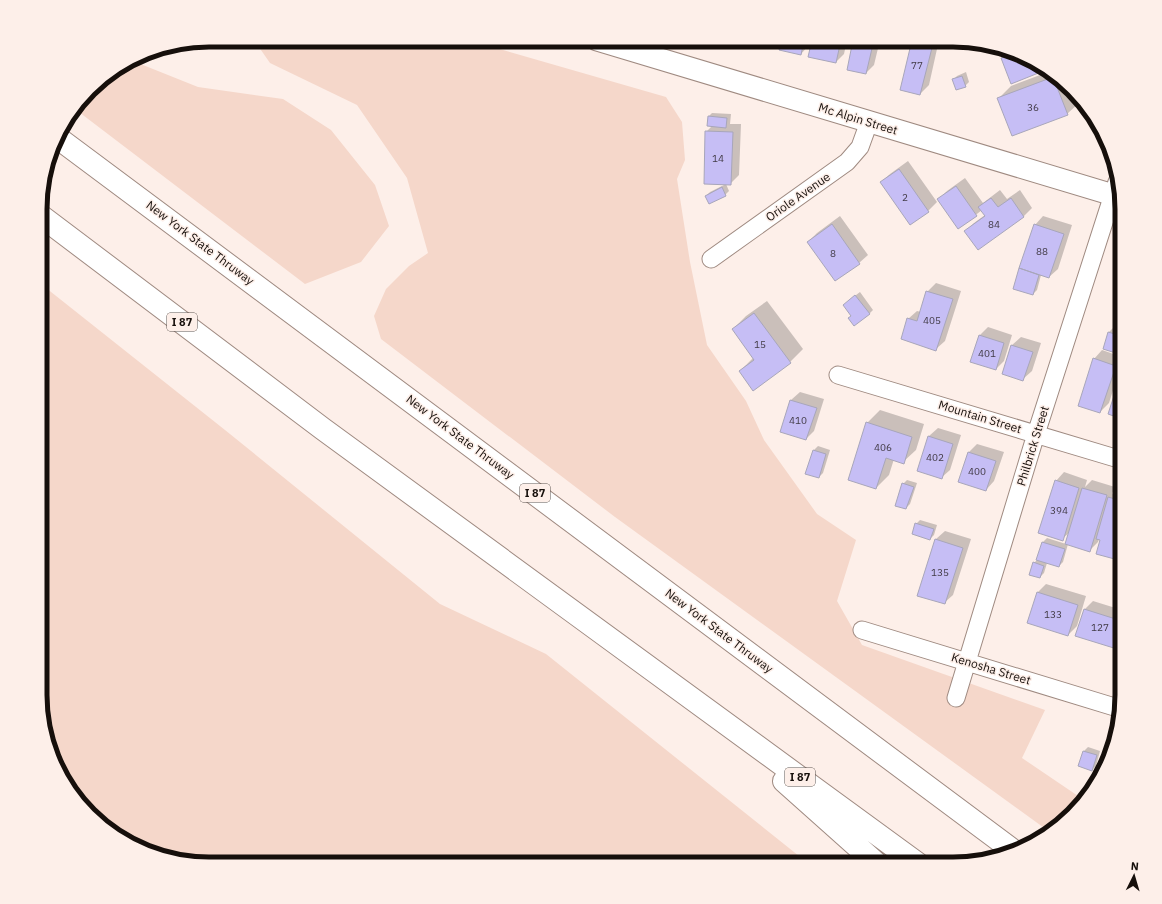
<svg xmlns="http://www.w3.org/2000/svg" width="1162" height="904" font-family="'IBM Plex Sans',sans-serif">
<style>
.green{fill:#f5d7ca}
.shadow{fill:#0003}
.building{fill:#c6bef5;stroke:#a8a6ba}
.lines{fill:none;stroke-linecap:round;stroke-linejoin:round}
.minor-casing{stroke:#9f8a81;stroke-width:19}
.tertiary-casing{stroke:#9f8a81;stroke-width:23}
.motorway-casing{stroke:#9f8a81;stroke-width:24}
.minor{stroke:#fff;stroke-width:17}
.tertiary{stroke:#fff;stroke-width:21}
.motorway{stroke:#fff;stroke-width:22}
.labels{text-anchor:middle;stroke-width:3;stroke-linejoin:round;paint-order:stroke}
.number-label{font-size:10px;fill:#423b46}
.shield{fill:#fdefe9;stroke:#5b524e;stroke-width:1}
.shield-label{font-size:11px;font-weight:bold;fill:#160f0b}
.street-label{font-size:12px;fill:#160f0b;stroke:#fdefe9}
.rim{fill:none;stroke:#160f0b;stroke-width:5}
</style>
<rect width="100%" height="100%" fill="#fdefe9"/>
<path class="green" d="M254 40H468L666 97 682 122 685 160 677 179 690 262 707 345 746 401 764 440 817 514 856 540 837 601 862 645 1045 710 1022 758 1084 800 1080 807 1047 830 615 517 381 339 374 316 386 289 409 266 428 253 407 178 357 105 270 63Z
M133 61 198 87 283 99 331 130 375 185 389 226 361 262 305 284 75 109 98 82Z
M41 284 225 430 440 604 546 654 809 864H198L145 851 97 822 57 770 40 706Z"/>
<path class="shadow" d="M783 40H810L809 45 801 54Z
M813 40H847L844 54 836 62Z
M854 40H880L874 65 866 73Z
M913 40H939L929 85 920 94Z
M994 47 1004 50 996 52Z
M1010 51 1017 53 1045 70 1002 59Z
M966 72 969 82 965 86 953 80 957 76Z
M1048 72 1065 82 1079 103 1067 114 999 98 1011 86Z
M712 113 731 114 730 124H741L739 175 730 184 706 132 712 126 708 117Z
M908 161 937 202 928 211 911 223 881 182 890 174Z
M965 178 983 203 1000 190 1007 199 1020 190 1032 208 1024 216 978 248 966 231 974 223 985 215 982 210 959 228 939 199 947 191Z
M726 184 729 191 725 195 706 196 710 192Z
M840 216 868 255 859 263 808 242 817 233Z
M1043 216 1072 225 1058 269 1049 277 1041 275 1037 290 1033 294 1015 288 1035 225Z
M936 283 961 291 945 341 936 349 908 319 917 311 921 312 927 292Z
M860 292 873 310 869 314 852 316 848 301Z
M767 301 803 349 790 362 740 371 754 357 733 329 746 316Z
M988 327 1012 335 1004 361 996 369 980 335Z
M1113 328 1122 331V353L1109 332Z
M1021 337 1041 343 1032 371 1023 379 1003 373 1012 345Z
M1102 350 1122 357V362L1109 403 1100 412 1094 359Z
M800 392 824 399 814 431 806 439 781 431 791 400Z
M880 410 924 424 916 450 903 462 894 459 889 475 876 488 867 423Z
M938 428 961 435 950 470 941 478 929 436Z
M977 444 1004 452 994 481 986 490 969 452Z
M818 446 830 450 823 473 819 477 814 450Z
M1064 472 1087 480 1085 487 1092 480 1115 487 1112 494 1118 489 1122 490V560L1101 540 1099 539 1098 542 1089 551 1068 544 1063 562 1059 566 1047 563 1044 573 1040 577 1034 563 1038 559 1043 542 1047 538 1066 544 1070 532 1062 539 1056 481Z
M907 480 917 483 910 504 906 508 903 484Z
M920 520 937 525 934 535 930 539 916 524Z
M945 531 971 539 953 595 944 603 936 539Z
M1046 584 1086 596 1077 626 1068 635 1038 592Z
M1093 601 1122 610V643L1117 648 1085 609Z
M1088 747 1100 751 1096 766 1092 770 1084 751Z"/>
<path class="building" d="M782 40H804L801 55 779 50Z
M812 40H841L836 63 808 57Z
M853 40H874L866 74 847 70Z
M912 40H934L920 95 900 90Z
M1017 53 1046 70 1011 84 1001 58Z
M962 76 966 87 956 90 952 79Z
M1053 77 1068 115 1012 136 997 98Z
M708 116 727 118 726 128 707 126Z
M705 131 733 132 731 185 704 184Z
M899 169 929 212 910 225 880 182Z
M956 186 977 216 958 229 937 199Z
M722 187 726 196 709 204 705 196Z
M991 198 998 207 1011 198 1024 217 978 250 964 231 985 216 978 207Z
M832 224 860 264 835 281 807 242Z
M1034 224 1064 234 1049 278 1019 268Z
M1019 268 1039 275 1033 295 1013 289Z
M926 291 953 299 936 351 901 339 907 318 917 321Z
M855 295 870 314 854 326 848 318 851 316 843 305Z
M754 313 791 363 753 391 739 371 754 360 732 329Z
M1108 332 1122 336V355L1103 349Z
M979 335 1004 343 996 370 970 362Z
M1011 345 1033 352 1023 381 1002 374Z
M1093 358 1116 366 1100 413 1078 406Z
M1122 371V419L1108 414Z
M790 400 817 408 806 440 780 432Z
M866 422 912 437 904 464 886 458 876 489 848 480Z
M928 436 953 444 942 479 917 471Z
M813 450 826 454 819 478 805 474Z
M968 452 996 461 986 491 958 482Z
M1055 480 1079 488 1063 541 1038 533Z
M902 483 914 487 906 509 895 506Z
M1082 488 1107 495 1090 552 1065 544Z
M1108 497 1122 501V534L1117 549 1122 550V561L1096 554 1100 540 1096 539Z
M915 523 934 529 930 540 912 534Z
M935 539 963 548 945 604 917 596Z
M1042 542 1065 549 1059 567 1036 560Z
M1033 562 1044 566 1040 578 1029 575Z
M1037 592 1078 605 1068 636 1027 623Z
M1084 609 1122 621V634L1117 649 1075 636Z
M1110 746 1112 747 1109 760 1101 772Z
M1083 751 1097 755 1092 771 1078 766Z"/>
<g class="lines">
<defs>
<path id="minor" d="M711 259 847 162 860 147 869 122
M838 375 1122 460
M862 630 1121 709
M956 698 1036 434 1117 182"/>
<path id="tertiary" d="M597 40 1120 197"/>
<path id="motorway" d="M58 138 1015 852
M41 216 323 429 918 864
M784 781 877 864"/>
</defs>
<use href="#minor" class="minor-casing"/>
<use href="#tertiary" class="tertiary-casing"/>
<use href="#motorway" class="motorway-casing"/>
<use href="#minor" class="minor"/>
<use href="#tertiary" class="tertiary"/>
<use href="#motorway" class="motorway"/>
</g>
<g class="labels">
<g class="number-label">
<text x="917" y="69">77</text>
<text x="1033" y="111">36</text>
<text x="718" y="162">14</text>
<text x="905" y="201">2</text>
<text x="994" y="228">84</text>
<text x="1042" y="255">88</text>
<text x="833" y="257">8</text>
<text x="932" y="324">405</text>
<text x="760" y="348">15</text>
<text x="987" y="357">401</text>
<text x="798" y="424">410</text>
<text x="883" y="451">406</text>
<text x="935" y="461">402</text>
<text x="977" y="475">400</text>
<text x="1059" y="514">394</text>
<text x="940" y="576">135</text>
<text x="1053" y="618">133</text>
<text x="1100" y="631">127</text>
</g>
<g class="shield">
<rect x="167" y="313" width="30" height="18" rx="3"/>
<rect x="520" y="484" width="30" height="18" rx="3"/>
<rect x="785" y="768" width="30" height="18" rx="3"/>
</g>
<g class="shield-label">
<text x="182" y="326">I 87</text>
<text x="535" y="497">I 87</text>
<text x="800" y="781">I 87</text>
</g>
<g class="street-label">
<text transform="translate(858 119) rotate(17)" y="4">Mc Alpin Street</text>
<text transform="translate(798 197) rotate(-35)" y="4">Oriole Avenue</text>
<text transform="translate(200 243) rotate(37)" y="4">New York State Thruway</text>
<text transform="translate(980 417) rotate(17)" y="4">Mountain Street</text>
<text transform="translate(460 437) rotate(37)" y="4">New York State Thruway</text>
<text transform="translate(1033 446) rotate(-73)" y="4">Philbrick Street</text>
<text transform="translate(719 631) rotate(37)" y="4">New York State Thruway</text>
<text transform="translate(991 669) rotate(17)" y="4">Kenosha Street</text>
</g>
</g>
<path d="M0 0H1162V904H0ZM209 47H953A162 162 0 0 1 1115 209V695A162 162 0 0 1 953 857H209A162 162 0 0 1 47 695V209A162 162 0 0 1 209 47Z" fill="#fdefe9" fill-rule="evenodd"/>
<path class="rim" d="M209 47H953A162 162 0 0 1 1115 209V695A162 162 0 0 1 953 857H209A162 162 0 0 1 47 695V209A162 162 0 0 1 209 47Z"/>
<g transform="translate(1134 876) rotate(5)" stroke="#fdefe9" stroke-width="3" paint-order="stroke">
<path d="M0-3L7 15L0 10L-7 15Z" fill="#160f0b"/>
<text y="-6" font-size="11" font-weight="bold" text-anchor="middle" fill="#160f0b">N</text>
</g>
</svg>
